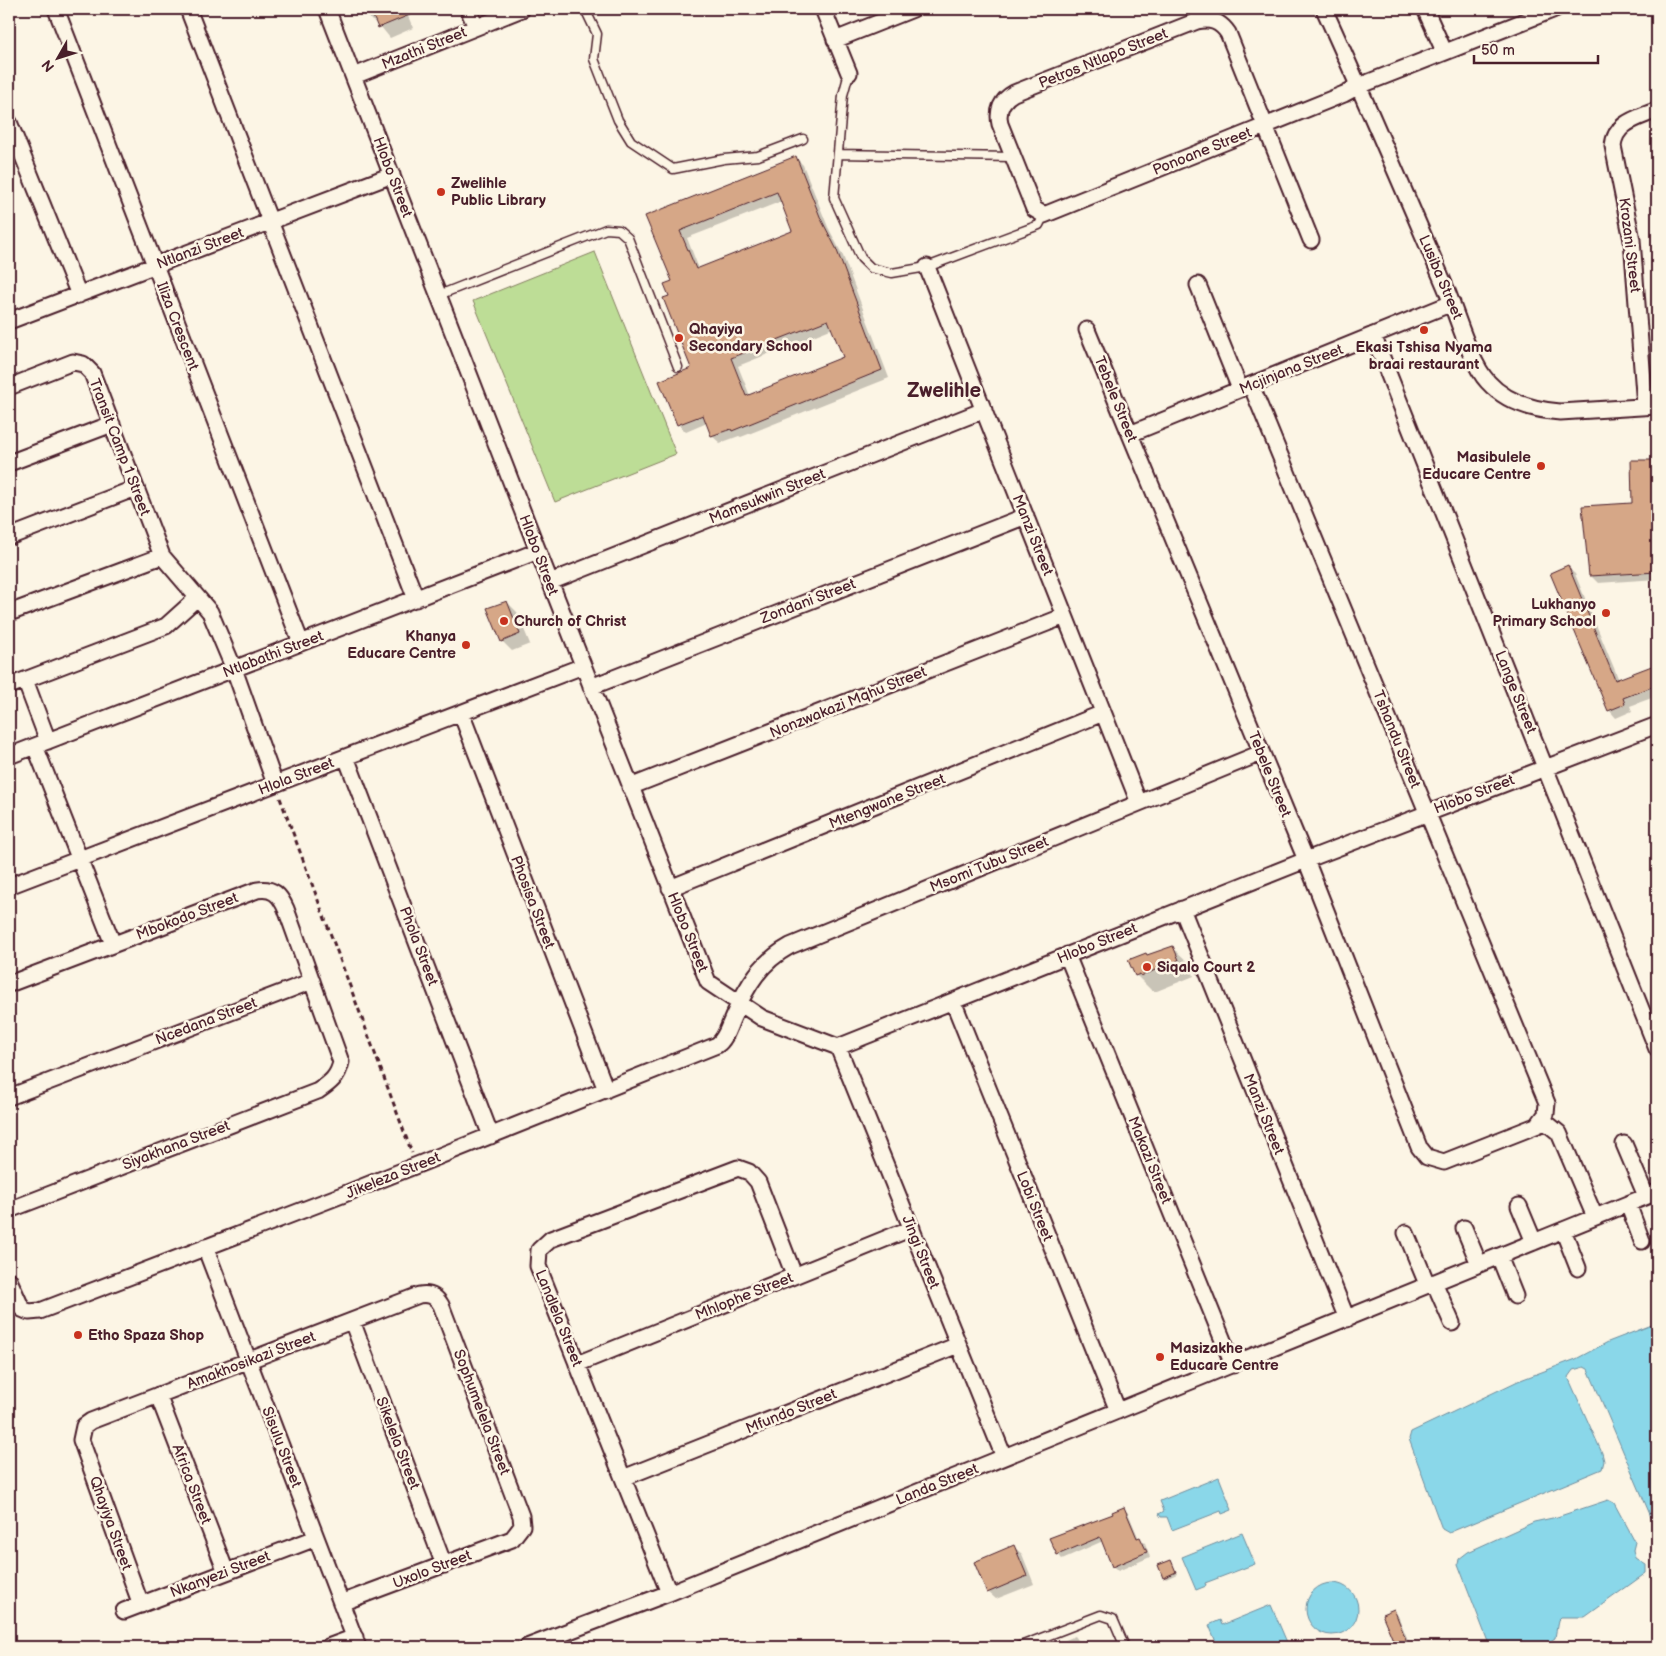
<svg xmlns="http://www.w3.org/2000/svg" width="1666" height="1656" font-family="'Balsamiq Sans',sans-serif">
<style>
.green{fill:#bddd96;stroke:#847e60}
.water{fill:#8ad7e9;stroke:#708d9d}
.shadow{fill:#0003;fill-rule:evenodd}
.building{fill:#d6a787;stroke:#4a1f2b;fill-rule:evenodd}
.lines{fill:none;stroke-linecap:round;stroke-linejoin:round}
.lane-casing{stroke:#4a1f2b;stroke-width:11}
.street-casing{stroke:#4a1f2b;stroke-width:19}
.path{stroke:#4a1f2b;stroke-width:3;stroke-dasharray:5 4;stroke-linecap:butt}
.lane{stroke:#fcf5e5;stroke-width:8}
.street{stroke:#fcf5e5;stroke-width:15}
.poi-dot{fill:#c8321e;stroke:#fcf5e5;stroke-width:2}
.labels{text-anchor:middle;stroke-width:5;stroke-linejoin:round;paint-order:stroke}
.street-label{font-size:15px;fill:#4a1f2b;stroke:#fcf5e5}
.poi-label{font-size:15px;font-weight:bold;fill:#4a1f2b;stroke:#fcf5e5;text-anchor:start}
.district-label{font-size:20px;font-weight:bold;fill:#4a1f2b;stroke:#fcf5e5}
</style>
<rect width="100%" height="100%" fill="#fcf5e5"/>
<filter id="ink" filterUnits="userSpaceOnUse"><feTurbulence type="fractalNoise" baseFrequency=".02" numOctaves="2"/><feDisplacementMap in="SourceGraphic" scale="10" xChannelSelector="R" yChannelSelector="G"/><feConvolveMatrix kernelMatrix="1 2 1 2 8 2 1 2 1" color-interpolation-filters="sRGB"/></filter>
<g filter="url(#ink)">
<path class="green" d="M595 252 676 454 555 502 473 301Z"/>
<path class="water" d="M1657 1323V1531L1588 1369 1584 1367 1573 1370 1568 1377 1602 1453 1604 1461 1602 1469 1453 1531 1449 1533 1442 1529 1409 1439 1411 1432 1518 1381 1576 1359 1608 1342Z
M1219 1477 1232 1510 1222 1514 1221 1511 1172 1530 1167 1517H1161L1159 1514 1164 1511 1160 1501Z
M1608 1500 1614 1503 1635 1542 1633 1550 1635 1558 1646 1565V1573L1585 1617H1561L1558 1620 1555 1638 1542 1647H1490L1458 1564 1459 1559 1468 1552 1534 1522 1557 1517Z
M1242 1533 1255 1564 1205 1583 1206 1586 1196 1590 1182 1557Z
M1306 1609a26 26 0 1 1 52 0a26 26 0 1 1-52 0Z
M1271 1605 1289 1647H1218L1209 1625 1220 1620 1222 1625Z"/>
<path class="shadow" d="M361 9H405L413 28 390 38 377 22 372 21Z
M795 157 803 165 828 227 843 256 889 378 741 437 739 436 720 443 712 436 707 423 686 432 679 425 661 382 693 369 670 297 673 282 647 217ZM782 201 794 231 699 269 687 238ZM833 328 845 358 750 396 738 366Z
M1657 461V579L1598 583 1590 575 1633 505 1632 462Z
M1567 567 1575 574 1619 680 1657 665V696L1630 706 1632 711 1616 718 1609 710Z
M507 602 517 612 530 644 512 651 502 641Z
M1173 948 1189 963 1194 976 1157 991H1152L1136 975 1148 956Z
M1124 1509 1128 1513 1139 1539 1145 1543 1150 1557 1118 1571 1113 1566 1103 1541 1062 1559 1058 1554Z
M1014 1547 1022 1554 1034 1584 996 1599 988 1592Z
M1171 1561 1177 1574 1166 1579 1164 1577Z
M1394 1611 1398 1616 1411 1647H1397L1384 1615Z
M1075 1636 1083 1647H1055L1054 1645Z"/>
<path class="building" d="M370 9H424L378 28Z
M796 156 821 219 836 248 882 370 732 431 731 429 711 436 703 415 677 425 659 381 691 368 663 298 669 296 664 284 672 281 645 216ZM777 192 792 231 696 269 680 231ZM828 320 843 357 746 396 731 358Z
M1631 460H1657V572L1589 576 1582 506 1632 503Z
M1568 565 1615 680 1657 664V685L1623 698 1625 704 1608 711 1550 573Z
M507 601 520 634 501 642 487 608Z
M1173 946 1179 960 1141 976 1140 974 1135 976 1128 960 1146 953 1147 955Z
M1124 1507 1137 1538 1140 1537 1147 1552 1112 1567 1100 1537 1057 1555 1049 1538 1113 1514 1112 1512Z
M1014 1545 1027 1576 987 1593 974 1562Z
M1171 1560 1176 1572 1163 1578 1158 1565Z
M1394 1609 1409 1647H1396L1382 1614Z"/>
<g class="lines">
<defs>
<path id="lane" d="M585 9 597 34 594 59 618 120 631 141 673 169 724 159 758 156 803 139
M849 73 843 95 834 198 861 258 871 268 892 273 927 267 1039 225 1044 215
M838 154 1013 157
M439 295 606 229 619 230 628 238 678 367
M1018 1647 1101 1615 1113 1619 1125 1647"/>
<path id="street" d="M56 9 301 643
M188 9 416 599
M327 9 538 551 708 982 762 1018 838 1047 1306 860 1657 725
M468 9 476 27
M823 9 849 73
M1324 9C1366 101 1405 193 1445 286 1456 312 1470 363 1488 382 1506 402 1534 410 1560 412L1657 406
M1425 9 1444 51
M835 40 913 9
M354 76 522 9
M9 122 79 295
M1311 240 1228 33C1220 21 1210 18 1197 21L1014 93C1001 100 997 111 1000 124L1034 209 1044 215 1344 94 1359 86 1555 9
M927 267 1139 803
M1198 285 1240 389
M9 321 392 175
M1087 330 1306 860 1419 1147 1427 1157 1444 1162 1538 1125 1546 1114 1547 1103 1251 385
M1373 335 1657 1049
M9 387 73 362 83 364 92 373 162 556 210 612 234 669 275 784
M1645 406 1632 240 1613 146C1615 122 1639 118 1657 110
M1130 434 1452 303
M9 463 112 424
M9 537 136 488
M550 582 984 410
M9 613 162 556
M25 680 48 741
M9 686 166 626 197 598
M591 687 1026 516
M461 713 606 1090
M35 746 113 944
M9 756 538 551
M346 757 491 1136
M630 787 1065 616
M9 886 583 666
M670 888 1103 713
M1182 909 1347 1319
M1067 955 1233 1365
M9 984 257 890C273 887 280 895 286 909L341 1062C338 1077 330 1083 318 1091L9 1210
M953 1001 1118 1411
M838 1047 1004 1457
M9 1097 312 981
M1543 1120 1559 1133 1595 1217
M1624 1144 1646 1196
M1628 1204 1642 1241
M1519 1206 1534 1242
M1464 1228 1479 1264
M1563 1230 1578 1268
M1406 1233 1427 1284
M205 1247 358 1647
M1499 1256 1515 1296
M9 1280 22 1309
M1434 1282 1452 1323
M22 1309 29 1312 40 1311 342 1195 717 1045C726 1039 729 1025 734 1015 747 985 761 962 790 946L1261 753
M352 1321 444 1565
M577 1364 912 1228
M158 1395 226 1572
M623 1478 958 1345
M669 1593 538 1266 539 1250 551 1239 738 1168 749 1172 758 1182 794 1275
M141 1605 81 1440 84 1426 91 1421 419 1295C429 1293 436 1296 441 1305L521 1516 522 1526 512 1539 341 1603
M124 1611 316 1538
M328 1647 355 1637
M527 1647 669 1593 1657 1192"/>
</defs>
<use href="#lane" class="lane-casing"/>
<use href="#street" class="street-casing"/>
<path class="path" d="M280 798 412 1153"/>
<use href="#lane" class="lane"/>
<use href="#street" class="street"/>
</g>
</g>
<g class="poi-dot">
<circle cx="441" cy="192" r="5"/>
<circle cx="1424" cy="330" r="5"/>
<circle cx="679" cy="338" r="5"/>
<circle cx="1541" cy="466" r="5"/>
<circle cx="1606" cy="613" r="5"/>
<circle cx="504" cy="621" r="5"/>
<circle cx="466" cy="645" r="5"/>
<circle cx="1147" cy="967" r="5"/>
<circle cx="78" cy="1335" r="5"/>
<circle cx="1160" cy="1357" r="5"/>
</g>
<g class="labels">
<g class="street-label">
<text transform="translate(424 48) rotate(-22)" y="5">Mzathi Street</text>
<text transform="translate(1103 58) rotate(-22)" y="5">Petros Ntlapo Street</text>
<text transform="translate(1202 151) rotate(-22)" y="5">Ponoane Street</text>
<text transform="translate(393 177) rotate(69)" y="5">Hlobo Street</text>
<text transform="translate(1630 245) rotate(83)" y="5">Krozani Street</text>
<text transform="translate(200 248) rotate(-21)" y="5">Ntlanzi Street</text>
<text transform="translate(1441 277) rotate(67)" y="5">Lusiba Street</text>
<text transform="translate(178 326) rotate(69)" y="5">Iliza Crescent</text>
<text transform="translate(1291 369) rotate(-22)" y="5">Mcjinjana Street</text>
<text transform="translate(1116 399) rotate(68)" y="5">Tebele Street</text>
<text transform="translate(120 447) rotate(69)" y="5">Transit Camp 1 Street</text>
<text transform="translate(767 496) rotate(-22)" y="5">Mamsukwin Street</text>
<text transform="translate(1033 535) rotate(68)" y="5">Manzi Street</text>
<text transform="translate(539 555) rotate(69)" y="5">Hlobo Street</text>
<text transform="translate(808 601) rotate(-21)" y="5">Zondani Street</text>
<text transform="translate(273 654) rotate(-21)" y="5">Ntlabathi Street</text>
<text transform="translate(1516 692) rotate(68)" y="5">Lange Street</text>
<text transform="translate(848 702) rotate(-22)" y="5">Nonzwakazi Mqhu Street</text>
<text transform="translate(1397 739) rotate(68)" y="5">Tshandu Street</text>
<text transform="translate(1270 774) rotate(68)" y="5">Tebele Street</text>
<text transform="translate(296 776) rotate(-21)" y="5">Hlola Street</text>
<text transform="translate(1474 794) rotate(-21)" y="5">Hlobo Street</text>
<text transform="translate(887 801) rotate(-22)" y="5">Mtengwane Street</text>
<text transform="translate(989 864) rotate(-22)" y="5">Msomi Tubu Street</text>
<text transform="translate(533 902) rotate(69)" y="5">Phosisa Street</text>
<text transform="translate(187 916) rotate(-21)" y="5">Mbokodo Street</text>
<text transform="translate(688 932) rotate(68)" y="5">Hlobo Street</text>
<text transform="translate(1097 943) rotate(-22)" y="5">Hlobo Street</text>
<text transform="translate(419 946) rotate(69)" y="5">Phola Street</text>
<text transform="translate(206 1021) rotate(-21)" y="5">Ncedana Street</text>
<text transform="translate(1264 1114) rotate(68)" y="5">Manzi Street</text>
<text transform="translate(176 1145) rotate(-21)" y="5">Siyakhana Street</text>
<text transform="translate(1150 1160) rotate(68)" y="5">Makazi Street</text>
<text transform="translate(393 1175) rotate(-22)" y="5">Jikeleza Street</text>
<text transform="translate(1035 1206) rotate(68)" y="5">Lobi Street</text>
<text transform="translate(921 1252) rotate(68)" y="5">Jingi Street</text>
<text transform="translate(744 1296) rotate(-22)" y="5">Mhlophe Street</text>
<text transform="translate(559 1318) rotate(68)" y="5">Landlela Street</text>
<text transform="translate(251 1360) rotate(-21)" y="5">Amakhosikazi Street</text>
<text transform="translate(791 1411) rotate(-22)" y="5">Mfundo Street</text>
<text transform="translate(482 1412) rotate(69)" y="5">Sophumelela Street</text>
<text transform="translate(398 1443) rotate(69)" y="5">Sikelela Street</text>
<text transform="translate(282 1447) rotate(69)" y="5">Sisulu Street</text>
<text transform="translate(192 1484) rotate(69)" y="5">Africa Street</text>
<text transform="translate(937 1484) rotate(-22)" y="5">Landa Street</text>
<text transform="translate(111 1523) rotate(70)" y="5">Qhayiya Street</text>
<text transform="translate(432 1569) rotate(-21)" y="5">Uxolo Street</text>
<text transform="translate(220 1574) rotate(-21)" y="5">Nkanyezi Street</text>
</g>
<g class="poi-label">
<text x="451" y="188">Zwelihle<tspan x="451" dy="17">Public Library</tspan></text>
<text x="689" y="334">Qhayiya<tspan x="689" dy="17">Secondary School</tspan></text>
<text x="1424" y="352" text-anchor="middle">Ekasi Tshisa Nyama<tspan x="1424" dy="17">braai restaurant</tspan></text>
<text x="1531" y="462" text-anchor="end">Masibulele<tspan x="1531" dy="17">Educare Centre</tspan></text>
<text x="1596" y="609" text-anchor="end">Lukhanyo<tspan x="1596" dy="17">Primary School</tspan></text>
<text x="514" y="626">Church of Christ</text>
<text x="456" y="641" text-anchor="end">Khanya<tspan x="456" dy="17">Educare Centre</tspan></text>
<text x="1157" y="972">Siqalo Court 2</text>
<text x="88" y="1340">Etho Spaza Shop</text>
<text x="1170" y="1353">Masizakhe<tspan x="1170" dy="17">Educare Centre</tspan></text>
</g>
<g class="district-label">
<text x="944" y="397">Zwelihle</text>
</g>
</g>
<rect width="1666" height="1656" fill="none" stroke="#fcf5e5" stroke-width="30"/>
<rect x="15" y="15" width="1636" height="1626" fill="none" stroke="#4a1f2b" stroke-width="2" filter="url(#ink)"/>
<g transform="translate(58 58) rotate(231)" stroke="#fcf5e5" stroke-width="4" paint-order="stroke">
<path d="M0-4L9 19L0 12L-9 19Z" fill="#4a1f2b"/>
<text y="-8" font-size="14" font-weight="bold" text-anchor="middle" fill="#4a1f2b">N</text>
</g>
<path d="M1474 55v8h124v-8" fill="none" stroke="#4a1f2b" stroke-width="2.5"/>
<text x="1481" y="55" font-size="15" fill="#4a1f2b" stroke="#fcf5e5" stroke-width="4" paint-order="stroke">50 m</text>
</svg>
